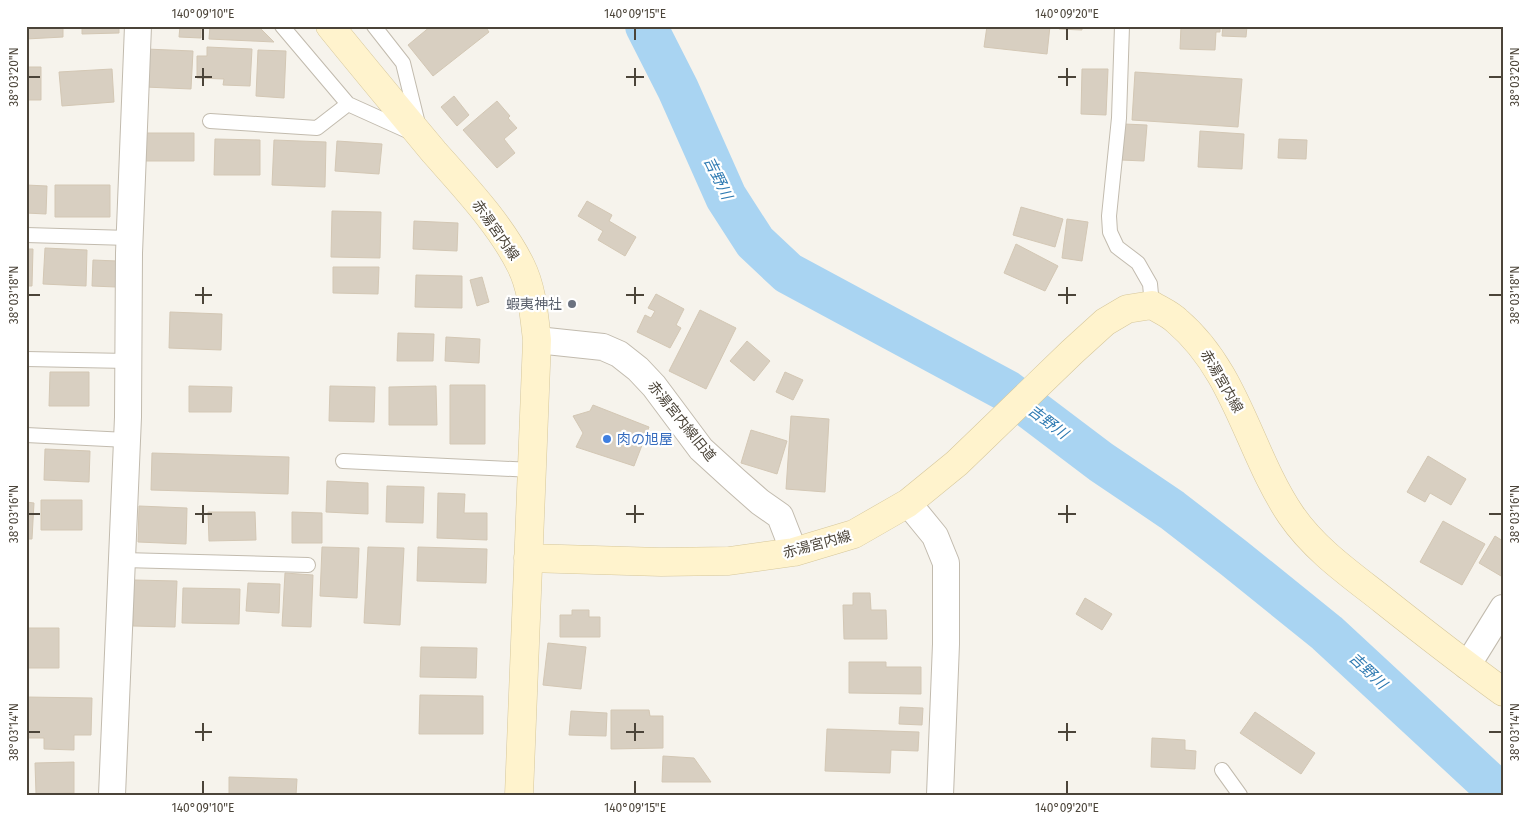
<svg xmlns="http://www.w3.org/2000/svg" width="1529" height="821" font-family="'Fira Sans','Noto Sans JP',sans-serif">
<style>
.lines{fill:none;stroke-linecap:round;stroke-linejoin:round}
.river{stroke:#a9d4f2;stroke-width:42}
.building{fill:#d8cfc1;stroke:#d3c7b4}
.lane-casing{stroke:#c2bbae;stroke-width:16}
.street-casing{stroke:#c2bbae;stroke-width:28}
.secondary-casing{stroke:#d6c79b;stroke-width:29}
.lane{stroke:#fff;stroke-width:14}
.street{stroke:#fff;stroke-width:26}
.secondary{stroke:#fff3cd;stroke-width:28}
.ticks{fill:none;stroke:#4b4439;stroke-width:2}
.worship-dot{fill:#6b7280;stroke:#fff;stroke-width:2}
.shop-dot{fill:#3f7fe0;stroke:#fff;stroke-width:2}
.labels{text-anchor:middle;stroke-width:4.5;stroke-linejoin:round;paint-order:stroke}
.street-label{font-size:14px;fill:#4b4439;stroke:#fff}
.worship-label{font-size:14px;fill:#5b616d;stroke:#fff;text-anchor:end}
.shop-label{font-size:14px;fill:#366cbe;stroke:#fff;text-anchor:start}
.water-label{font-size:15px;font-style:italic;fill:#2e7ab2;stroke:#fff}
.neatline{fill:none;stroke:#4b4439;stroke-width:2}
.ticks-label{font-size:12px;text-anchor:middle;fill:#4b4439}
</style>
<rect width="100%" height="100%" fill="#f6f3ec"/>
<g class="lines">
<path class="river" d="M646 26 678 89 726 197 755 242 788 273 1007 391 1101 462 1172 510 1234 558 1327 633 1502 795"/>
</g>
<path class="building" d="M26 26H63V37L26 39Z
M82 26H119V33L82 34Z
M180 26H201V38L179 37Z
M210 26H258L274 42 209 39Z
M431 26H485L489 32 433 76 408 45Z
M987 26H1050L1047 54 984 47Z
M1059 26H1082V30L1059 29Z
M1181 26H1220V32H1216L1215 50 1180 49Z
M1223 26H1247L1246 37 1222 36Z
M207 47 252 49 250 86 223 85 224 79 197 78V56H207Z
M146 49 193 51 191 89 145 87Z
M258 50 286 51 284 98 256 96Z
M26 67H41V100H26Z
M112 69 114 102 62 106 59 72Z
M1082 69H1108L1106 115 1081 114Z
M1135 72 1242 79 1238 127 1132 120Z
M454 96 469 115 457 126 441 107Z
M497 101 510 116 508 118 517 128 504 139 515 153 497 168 463 130Z
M1124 124 1147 125 1144 161 1121 160Z
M1200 131 1244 134 1242 169 1198 167Z
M144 133H194V161H144Z
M215 139 260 140V175H214Z
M1279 139 1307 140 1306 159 1278 158Z
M274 140 326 142 325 187 272 185Z
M337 141 382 144 379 174 335 171Z
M26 185 47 186 46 214 26 213Z
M55 185H110V217H55Z
M587 201 612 215 609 221 636 237 625 256 598 240 603 231 578 216Z
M1021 207 1063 219 1055 247 1013 235Z
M332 211 381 212 380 258 331 257Z
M1067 219 1088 222 1082 261 1062 258Z
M414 221 458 223 457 251 413 249Z
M1016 244 1058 266 1045 291 1004 273Z
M45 248 87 250 86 286 43 284Z
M26 249H33L32 286H26Z
M93 260 117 261 116 287 92 286Z
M333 267H379L378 294 333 293Z
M416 275 462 276V308L415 307Z
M482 277 489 302 477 306 470 280Z
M656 294 684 309 676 325 681 328 670 348 637 332 645 315 651 318 655 311 648 308Z
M700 310 736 328 706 389 669 371Z
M170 312 222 314 221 350 169 348Z
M398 333 434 334 433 361H397Z
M446 337 480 339 479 363 445 361Z
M747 341 770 361 754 381 730 361Z
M50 372H89V406H49Z
M785 372 803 380 793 400 776 392Z
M450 385H485V444H450Z
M189 386 232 387 231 412H189Z
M330 386 375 387 374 422 329 421Z
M436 386 437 425H389V387Z
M593 405 649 427 634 466 576 447 583 433 573 416 590 411Z
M791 416 829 419 825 492 786 489Z
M751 430 787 441 777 474 741 463Z
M45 449 90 451 89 482 44 480Z
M152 453 289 457 288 494 151 490Z
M1428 456 1466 479 1451 505 1430 493 1425 502 1407 492Z
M327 481 368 483V514L326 512Z
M387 486 424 487 423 523 386 522Z
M438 493 465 494 464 513H487V540L437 538Z
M41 500H82V530H41Z
M26 502 34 503 32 539H26Z
M139 506 187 508 186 544 138 542Z
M208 512H255L256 540 209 541Z
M292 512 322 513V543H292Z
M1443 521 1485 544 1462 585 1420 562Z
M1495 536 1503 541V572L1501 576 1479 563Z
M322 547 359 548 357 598 320 596Z
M368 547 404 548 400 625 364 623Z
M418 547 487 549 486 583 417 581Z
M285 573 313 575 311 627 282 626Z
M134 580 177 581 175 627 133 626Z
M248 583 280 584 279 613 246 611Z
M183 588 240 589 239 624 182 623Z
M853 593H870L871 610H886L887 639H844L843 605H853Z
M1085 598 1112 614 1102 630 1076 614Z
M572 610H589V617H600V637H560V615H572Z
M26 628H59V668H26Z
M548 643 586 647 581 689 543 685Z
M421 647 477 648 476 678 420 677Z
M849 662H886V667H921V694L849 693Z
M420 695 483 696V734H419Z
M26 697 92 698 91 735H74V750L44 749V738H28V723H26Z
M900 707 923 708 922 725 899 724Z
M611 710H649L650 716H663V748L611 749Z
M571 711 607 713 606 736 569 735Z
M1255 712 1315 753 1301 774 1240 733Z
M827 729 919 732 918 751 891 750 890 773 825 771Z
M1152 738 1185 740V750L1196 751 1195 769 1151 767Z
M663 756 694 758 711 782H662Z
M74 762V793L36 794 35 763Z
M229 777 297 779 296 795H229Z"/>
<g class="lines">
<defs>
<path id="lane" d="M282 26 348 104 410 132
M374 26 403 63 418 124
M1122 26 1119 118 1109 216 1110 232 1117 247 1138 263 1150 284 1152 305
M210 121 317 128 348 104
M26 235 129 238
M26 359 128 361
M26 435 127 440
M343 461 532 470
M123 560 308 565
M1222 770 1240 795"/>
<path id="street" d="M537 340 603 347 619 354 638 369 654 386 701 449 735 480 760 502 780 516 794 552
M908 503 935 536 946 563V644L940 795
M1467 666 1503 608
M112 795 128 417 129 253 138 26"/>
<path id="secondary" d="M330 26C364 68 399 110 434 152 464 186 501 225 521 266 532 288 534 315 537 340L519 795
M528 558 661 562 729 561 794 552 854 534 908 503 957 463 1072 352 1105 322 1127 309 1152 305C1160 310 1170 314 1177 321 1237 372 1249 453 1291 515 1315 550 1350 574 1383 600 1422 631 1462 662 1503 692"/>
</defs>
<use href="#lane" class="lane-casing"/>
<use href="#street" class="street-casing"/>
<use href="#secondary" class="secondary-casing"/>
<use href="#lane" class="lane"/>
<use href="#street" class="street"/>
<use href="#secondary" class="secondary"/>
</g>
<path class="ticks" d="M203 28V40M635 28V40M1067 28V40M203 68V86M635 68V86M1067 68V86M28 77H40M195 77H212M626 77H644M1058 77H1076M1489 77H1502M203 287V304M635 287V304M1067 287V304M28 295H40M195 295H212M626 295H644M1058 295H1076M1489 295H1502M203 505V523M635 505V523M1067 505V523M28 514H40M195 514H212M626 514H644M1058 514H1076M1489 514H1502M203 723V741M635 723V741M1067 723V741M28 732H40M195 732H212M626 732H644M1058 732H1076M1489 732H1502M203 781V794M635 781V794M1067 781V794"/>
<circle class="worship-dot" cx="572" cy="304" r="5"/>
<circle class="shop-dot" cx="607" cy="439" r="5"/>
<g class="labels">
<g class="street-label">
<text transform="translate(496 230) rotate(55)" y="5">赤湯宮内線</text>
<text transform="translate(1222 381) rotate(60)" y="5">赤湯宮内線</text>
<text transform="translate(682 421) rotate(51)" y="5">赤湯宮内線旧道</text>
<text transform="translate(817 544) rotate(-15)" y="5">赤湯宮内線</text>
</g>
<g class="worship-label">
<text x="562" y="309">蝦夷神社</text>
</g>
<g class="shop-label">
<text x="617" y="444">肉の旭屋</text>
</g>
<g class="water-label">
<text transform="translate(718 178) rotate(64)" y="5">吉野川</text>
<text transform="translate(1048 422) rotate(37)" y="5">吉野川</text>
<text transform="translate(1368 671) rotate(43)" y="5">吉野川</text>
</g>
</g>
<rect width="1529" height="821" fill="none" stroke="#ffffff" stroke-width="55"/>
<rect x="28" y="28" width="1474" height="766" class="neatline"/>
<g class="ticks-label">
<text x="203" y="18">140°09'10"E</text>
<text x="635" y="18">140°09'15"E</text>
<text x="1067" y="18">140°09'20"E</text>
<text transform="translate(14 77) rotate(-90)" y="4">38°03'20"N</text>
<text transform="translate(1515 77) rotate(-90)" y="4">38°03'20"N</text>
<text transform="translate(14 295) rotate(-90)" y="4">38°03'18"N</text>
<text transform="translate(1515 295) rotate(-90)" y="4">38°03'18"N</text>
<text transform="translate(14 514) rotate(-90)" y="4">38°03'16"N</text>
<text transform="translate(1515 514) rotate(-90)" y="4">38°03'16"N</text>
<text transform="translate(14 732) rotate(-90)" y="4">38°03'14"N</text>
<text transform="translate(1515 732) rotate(-90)" y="4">38°03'14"N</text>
<text x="203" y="812">140°09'10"E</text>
<text x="635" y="812">140°09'15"E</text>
<text x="1067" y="812">140°09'20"E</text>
</g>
</svg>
